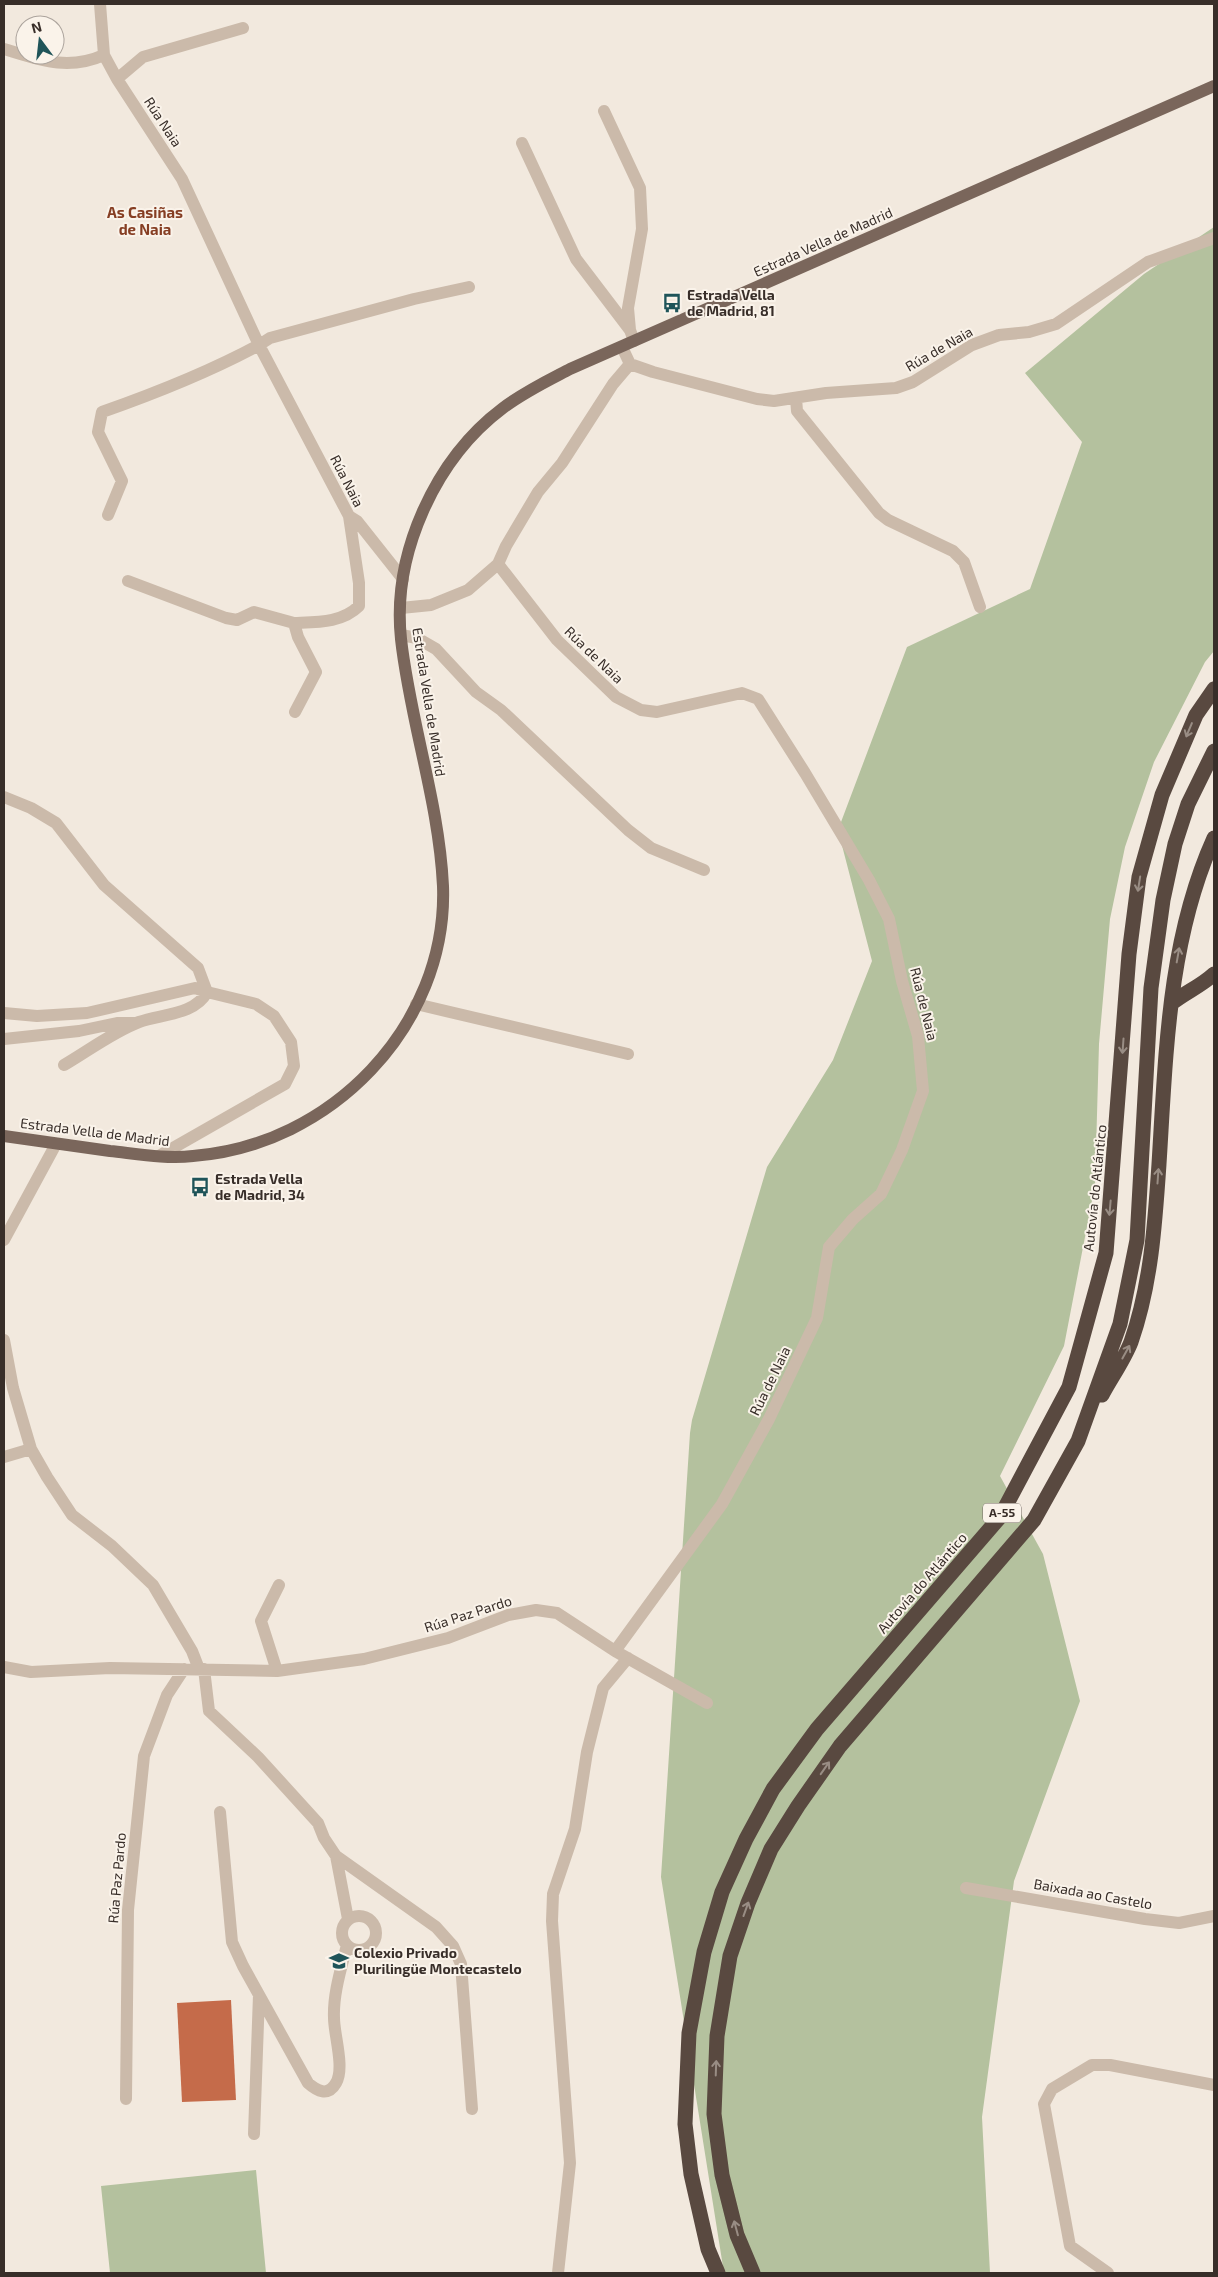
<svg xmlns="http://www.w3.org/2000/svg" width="1218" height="2277" font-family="'Exo 2',sans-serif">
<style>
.green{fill:#b4c19e}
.building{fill:#c56b4a}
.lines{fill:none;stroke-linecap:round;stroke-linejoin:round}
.minor{stroke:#cbbaaa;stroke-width:12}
.major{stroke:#7a665b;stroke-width:12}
.highway{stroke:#594940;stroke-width:15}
.oneway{stroke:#998d84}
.labels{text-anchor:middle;stroke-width:4;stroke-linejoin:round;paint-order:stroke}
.shield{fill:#faf3ea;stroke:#726963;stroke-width:1}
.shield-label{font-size:12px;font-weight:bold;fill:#382e29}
.street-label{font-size:14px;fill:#382e29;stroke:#faf3ea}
.poi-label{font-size:14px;font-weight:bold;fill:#382e29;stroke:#faf3ea;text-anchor:start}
.neighbourhood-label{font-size:15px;font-weight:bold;fill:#863e23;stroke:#faf3ea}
</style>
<rect width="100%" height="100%" fill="#f2e9de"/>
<path class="green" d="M1214 227V651L1205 662 1154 762 1125 847 1110 919 1099 1044 1095 1185 1064 1346 1000 1476 1043 1554 1080 1701 1014 1881 982 2117 990 2273H724L661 1877 690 1433 692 1420 767 1167 833 1060 872 961 838 830 907 647 1030 589 1082 442 1025 373 1144 274Z
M256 2170 266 2273H110L101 2186Z"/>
<path class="building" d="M231 2000 236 2100 182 2102 177 2003Z"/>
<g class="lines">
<path class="minor" d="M243 28 143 57 117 79 182 179 259 345 270 338 414 299 469 287
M4 49C40 60 68 71 104 55L100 4
M104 55 117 79
M604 111 640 188 642 229 628 308 630 330
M522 143 576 259 630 330 634 341
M622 347 630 364 653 372 757 399 774 401 826 393 896 388 913 382 972 345 999 335 1029 332 1056 324 1148 262 1214 238
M796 398 797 411 879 513 888 520 953 551 964 562 980 607
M108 515 122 481 98 432 102 412C156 393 209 372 259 345L349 516 359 583V606C342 623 317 622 294 623L298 637 316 672 295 712
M349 516 357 521 403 579
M498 564 557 640 616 697 641 710 657 712 742 693 758 699 805 773 869 880 889 919 902 981 918 1036 923 1091 902 1150 881 1194 853 1219 829 1247 817 1318 769 1419 722 1504 615 1651
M128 581 226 618 237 620 254 612 294 623
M401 608 431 605 468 590 498 564 506 546 538 492 562 463 613 384 630 364
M401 635 417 638 436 649 476 692 501 710 628 830 651 848 704 870
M4 797 31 808 56 823 104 885 198 968 207 992 256 1004 274 1016 291 1042 294 1066 285 1084 159 1156
M416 1004 628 1054
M4 1013 37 1016 87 1013 195 988 207 992C195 1015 161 1014 139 1022 113 1032 88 1051 64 1065
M4 1039 79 1031 117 1023H136
M4 1240 56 1144
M4 1340 13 1388 31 1449 47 1477 72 1515 112 1546 153 1585 192 1651 199 1669
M4 1457 31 1449
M4 1667 31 1672 110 1668 277 1671 364 1659 448 1638 508 1615 536 1610 557 1613 615 1651 707 1703
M204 1669 209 1711 258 1757 318 1823 324 1838 336 1856 436 1927 453 1946 461 1964 472 2109
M277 1671 261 1621 279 1585
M220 1812 232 1942 243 1966 308 2083C317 2091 328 2097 336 2083 345 2068 334 2035 334 2018 333 1994 341 1969 347 1945
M336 1856 348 1919
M966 1888 1145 1919 1179 1923 1214 1916
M342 1933a17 17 0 1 1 34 0a17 17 0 1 1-34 0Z
M126 2099 128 1910 144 1756 167 1695 184 1669
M254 2134 259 1995
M558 2273 570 2163 552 1921 553 1894 575 1829 587 1752 603 1688 628 1658
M1108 2273 1070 2246 1044 2104 1052 2089 1092 2065H1110L1214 2085"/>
<path class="major" d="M4 1136C39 1141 75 1146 110 1151 138 1154 166 1159 193 1156 330 1146 448 1026 443 886 439 802 410 721 401 639 392 554 435 459 503 408 524 392 547 381 570 369L1214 86"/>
<path class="highway" d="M1172 1003C1186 992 1201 986 1214 974
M1102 1395C1111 1378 1124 1360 1131 1342 1151 1285 1155 1224 1159 1164 1166 1053 1168 940 1214 838
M718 2273 708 2249 691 2174 685 2124 689 2033 704 1952 722 1892 746 1839 773 1789 817 1729 1000 1517 1069 1387 1106 1253 1129 954 1139 877 1162 795 1196 715 1214 689
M753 2273 737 2235 722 2175 714 2114 717 2036 730 1956 748 1903 771 1849 798 1806 840 1746 1034 1520 1078 1441 1120 1324 1137 1240 1151 988 1163 900 1175 844 1188 804 1214 751"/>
</g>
<defs><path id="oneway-shaft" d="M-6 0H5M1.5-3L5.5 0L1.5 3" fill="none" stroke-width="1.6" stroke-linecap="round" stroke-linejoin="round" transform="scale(1.25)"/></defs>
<g class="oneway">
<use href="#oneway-shaft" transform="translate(1189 730) rotate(113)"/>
<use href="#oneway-shaft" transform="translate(1139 884) rotate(99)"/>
<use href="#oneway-shaft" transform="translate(1178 955) rotate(-80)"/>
<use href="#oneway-shaft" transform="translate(1123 1046) rotate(94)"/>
<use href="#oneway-shaft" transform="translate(1158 1176) rotate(-86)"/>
<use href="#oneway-shaft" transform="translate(1110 1208) rotate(95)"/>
<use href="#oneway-shaft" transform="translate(1126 1352) rotate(-61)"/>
<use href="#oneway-shaft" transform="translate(825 1768) rotate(-55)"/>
<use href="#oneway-shaft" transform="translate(746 1909) rotate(-70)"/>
<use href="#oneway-shaft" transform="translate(716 2068) rotate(-88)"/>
<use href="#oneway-shaft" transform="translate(736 2228) rotate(-105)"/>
</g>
<defs>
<symbol id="bus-bare" viewBox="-9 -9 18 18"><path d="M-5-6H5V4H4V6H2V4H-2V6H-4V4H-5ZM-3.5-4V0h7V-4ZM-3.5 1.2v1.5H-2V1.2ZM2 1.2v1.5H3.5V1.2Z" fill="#1f5459" stroke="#faf3ea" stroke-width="2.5" paint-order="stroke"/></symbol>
<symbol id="school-bare" viewBox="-9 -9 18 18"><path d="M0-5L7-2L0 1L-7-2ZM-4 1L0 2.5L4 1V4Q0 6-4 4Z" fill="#1f5459" stroke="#faf3ea" stroke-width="2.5" paint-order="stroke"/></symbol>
</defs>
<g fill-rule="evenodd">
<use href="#bus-bare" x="658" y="289" width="28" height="28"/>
<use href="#bus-bare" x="186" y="1173" width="28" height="28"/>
<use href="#school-bare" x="325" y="1947" width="28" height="28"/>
</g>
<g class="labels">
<rect class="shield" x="983" y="1503.5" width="38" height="19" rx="4"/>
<g class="shield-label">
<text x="1002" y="1517">A-55</text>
</g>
<g class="street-label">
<text transform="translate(163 122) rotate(57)" y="5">Rúa Naia</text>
<text transform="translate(823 242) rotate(-24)" y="5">Estrada Vella de Madrid</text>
<text transform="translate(939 349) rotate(-30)" y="5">Rúa de Naia</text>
<text transform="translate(347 481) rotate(63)" y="5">Rúa Naia</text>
<text transform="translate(594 655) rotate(44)" y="5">Rúa de Naia</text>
<text transform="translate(429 702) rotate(81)" y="5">Estrada Vella de Madrid</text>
<text transform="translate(924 1004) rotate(76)" y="5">Rúa de Naia</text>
<text transform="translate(95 1132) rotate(7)" y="5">Estrada Vella de Madrid</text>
<text transform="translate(1095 1188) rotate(-84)" y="5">Autovía do Atlántico</text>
<text transform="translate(770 1381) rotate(-64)" y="5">Rúa de Naia</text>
<text transform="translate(922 1583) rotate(-49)" y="5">Autovía do Atlántico</text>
<text transform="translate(468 1614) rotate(-18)" y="5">Rúa Paz Pardo</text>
<text transform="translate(117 1878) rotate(-85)" y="5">Rúa Paz Pardo</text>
<text transform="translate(1093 1894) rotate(10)" y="5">Baixada ao Castelo</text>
</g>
<g class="poi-label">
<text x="687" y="300">Estrada Vella<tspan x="687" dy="16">de Madrid, 81</tspan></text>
<text x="215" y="1184">Estrada Vella<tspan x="215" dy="16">de Madrid, 34</tspan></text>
<text x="354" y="1958">Colexio Privado<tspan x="354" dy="16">Plurilingüe Montecastelo</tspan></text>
</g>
<g class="neighbourhood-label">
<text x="145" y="218">As Casiñas<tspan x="145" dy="17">de Naia</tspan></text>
</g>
</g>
<rect width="1218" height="2277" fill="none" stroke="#382e29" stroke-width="10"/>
<g transform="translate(40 40) rotate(345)"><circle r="24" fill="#faf3ea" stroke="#aca49d"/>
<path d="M0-4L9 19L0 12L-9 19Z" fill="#1f5459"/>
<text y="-8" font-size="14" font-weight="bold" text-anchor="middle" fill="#382e29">N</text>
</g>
</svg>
